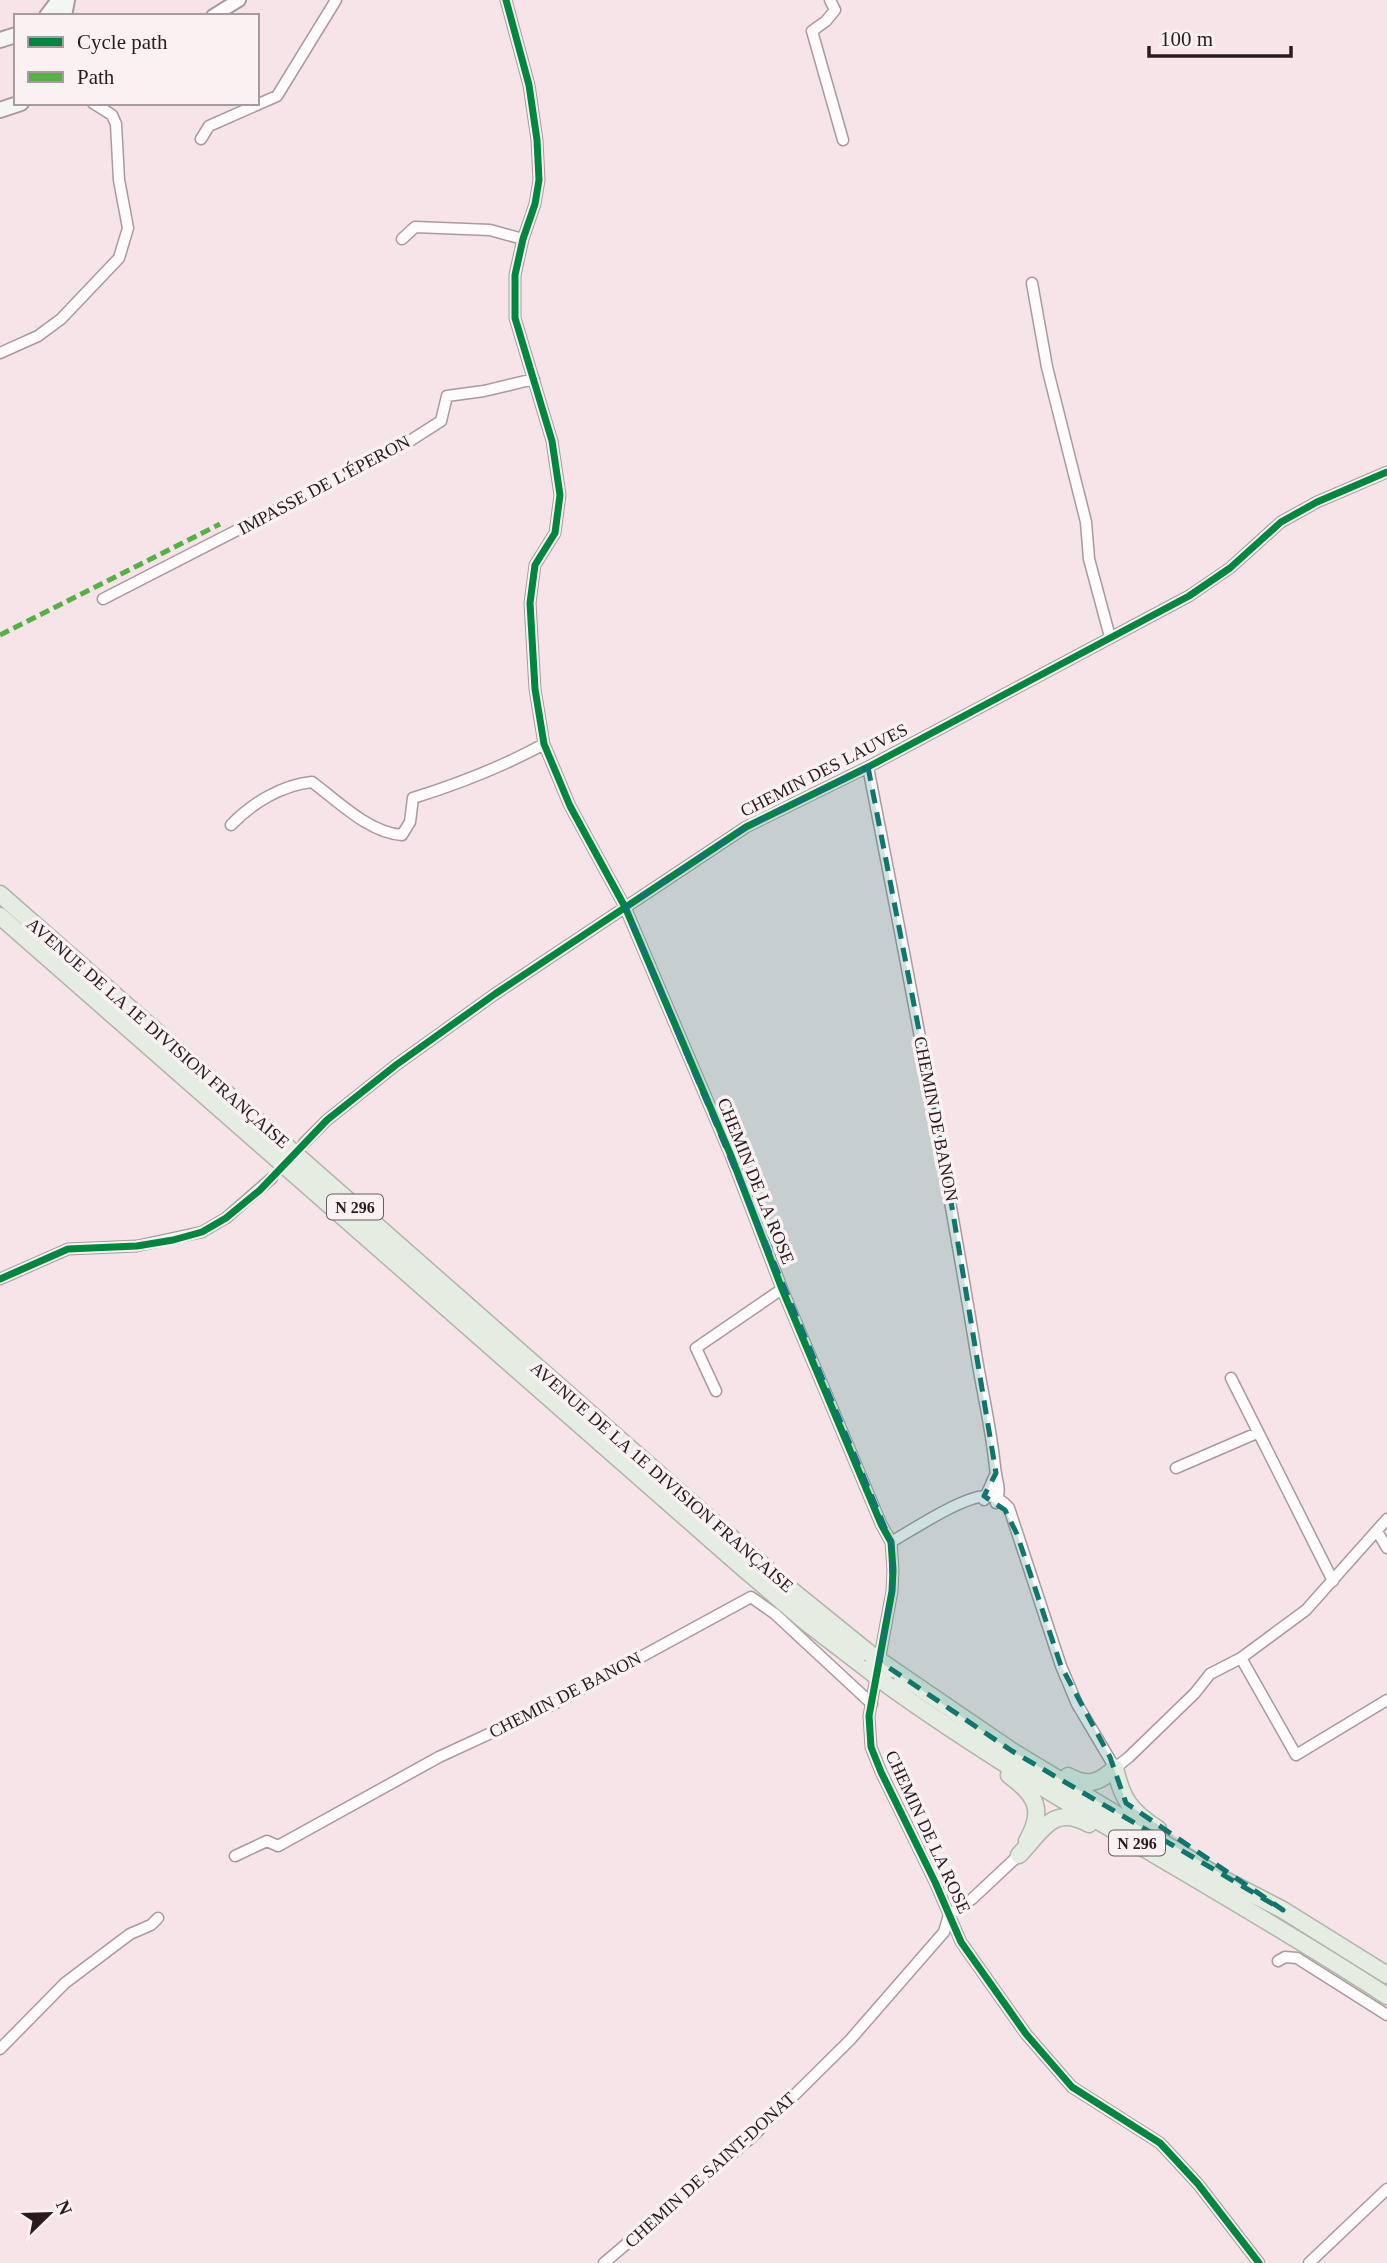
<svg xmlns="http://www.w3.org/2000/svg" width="1387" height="2263" font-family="Georgia,serif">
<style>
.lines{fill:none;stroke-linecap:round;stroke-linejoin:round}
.minor-casing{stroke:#a89a9d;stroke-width:13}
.tertiary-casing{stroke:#a89a9d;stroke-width:16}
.secondary-casing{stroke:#a89a9d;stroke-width:18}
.trunk-casing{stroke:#b0b4a9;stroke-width:19}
.minor{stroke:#fefbfc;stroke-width:10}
.tertiary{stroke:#fefbfc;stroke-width:12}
.secondary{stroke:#f4f6f2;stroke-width:14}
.trunk{stroke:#e5ede3;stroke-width:16}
.trunk-bridge-casing{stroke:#b0b4a9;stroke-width:19;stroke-linecap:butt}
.trunk-bridge{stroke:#e5ede3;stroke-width:16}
.quiet{stroke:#56b145;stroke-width:5;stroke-dasharray:10 5;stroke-linecap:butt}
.cycleway-casing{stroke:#faf1f3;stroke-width:11}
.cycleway{stroke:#00873e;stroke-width:7}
.marked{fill:#0f766e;fill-opacity:0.2;stroke:#0f766e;stroke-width:5;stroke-dasharray:14 9;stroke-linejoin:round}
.labels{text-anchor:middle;stroke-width:7;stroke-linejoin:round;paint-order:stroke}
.shield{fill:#faf1f3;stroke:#685b5e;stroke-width:2}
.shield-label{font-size:16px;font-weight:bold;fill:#291b1e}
.street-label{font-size:18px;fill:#291b1e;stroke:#faf1f3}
</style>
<rect width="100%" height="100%" fill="#f6e4e8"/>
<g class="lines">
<defs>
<path id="minor" d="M506 0 529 85 537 140 539 180 535 204 523 239 515 275V318L552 441 560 495 555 533 535 565 530 603 535 689 544 744 570 806 625 907 731 1156 782 1289 881 1524 891 1542 893 1570 892 1591 869 1716 871 1747 881 1772 935 1882 961 1942 1026 2034 1072 2087 1160 2143 1198 2184 1259 2263
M830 0 835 10 826 21 812 31 843 140
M201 139 209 126 277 96 336 0
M402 239 415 227 490 230 523 239
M1032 283 1047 367 1086 522 1089 559 1110 637
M0 353 38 336 61 319 119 258 128 228 119 180 116 124 112 115 93 103
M103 599 405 444 441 421 447 396 484 391 534 379
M868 767C906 960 943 1153 975 1347 981 1387 991 1426 995 1467 996 1481 1002 1489 996 1503
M231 825C252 803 282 785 312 782 338 801 369 833 402 835L410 822 413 798C458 784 502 767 544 744
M304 1143 327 1120 396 1065 495 994 746 827 868 767 1189 596 1230 568 1281 522 1317 502 1387 472
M0 1279 68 1249 137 1246 202 1232 226 1218 272 1178
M1231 1378 1333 1581
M716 1391 696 1348 782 1289
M1176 1468 1257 1433
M984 1500 996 1473
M1377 1531 1387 1548
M891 1542C914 1529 960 1498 985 1496 995 1496 1003 1501 1009 1508L1061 1666 1077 1704 1115 1768 1129 1757 1195 1693 1210 1674 1241 1658 1306 1610 1387 1519
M1241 1658 1296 1755 1387 1700
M235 1856 267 1841 278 1846 439 1757 558 1702 751 1597 775 1614 872 1704
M949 1915 972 1899 1019 1855
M1278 1961 1285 1957 1297 1958 1387 2015
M0 2049 65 1983 130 1934 151 1925 158 1918
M604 2263 753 2136 850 2040 944 1932 949 1915
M1309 2263 1387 2189"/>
<path id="tertiary" d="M213 16 239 0"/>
<path id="secondary" d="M47 16 59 0
M64 16 67 0
M0 40 16 35
M0 110 21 103"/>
<path id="trunk" d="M0 894 785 1585 869 1653
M0 916 735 1561 807 1623 867 1669
M892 1669 1012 1751 1223 1879 1283 1910 1387 1975
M889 1686C1048 1800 1223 1889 1387 1996
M1115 1768C1122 1799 1130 1811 1158 1829
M1009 1775C1036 1795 1045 1810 1027 1841
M1068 1776C1088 1787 1099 1783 1115 1768
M1019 1855C1043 1830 1053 1804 1089 1824"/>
</defs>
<use href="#minor" class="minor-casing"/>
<use href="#tertiary" class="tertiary-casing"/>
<use href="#secondary" class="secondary-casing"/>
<use href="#trunk" class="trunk-casing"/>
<use href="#minor" class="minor"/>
<use href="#tertiary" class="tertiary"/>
<use href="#secondary" class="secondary"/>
<use href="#trunk" class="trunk"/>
<defs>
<path id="trunk-bridge" d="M869 1653 892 1669
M867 1669 889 1686"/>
</defs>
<use href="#trunk-bridge" class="trunk-bridge-casing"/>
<use href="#trunk-bridge" class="trunk-bridge"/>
<path class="quiet" d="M0 635 220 524"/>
<defs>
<path id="cycleway" d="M506 0 529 85 537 140 539 180 535 204 523 239 515 275V318L552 441 560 495 555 533 535 565 530 603 535 689 544 744 570 806 625 907 731 1156 782 1289 881 1524 891 1542 893 1570 892 1591 869 1716 871 1747 881 1772 935 1882 961 1942 1026 2034 1072 2087 1160 2143 1198 2184 1259 2263
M0 1279 68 1249 137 1246 173 1240 202 1232 226 1218 260 1190 327 1120 396 1065 495 994 746 827 868 767 1189 596 1230 568 1281 522 1317 502 1387 472"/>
</defs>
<use href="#cycleway" class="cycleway-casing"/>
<use href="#cycleway" class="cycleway"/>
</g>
<path class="marked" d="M868 767 945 1165 996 1473 984 1496 1005 1510 1017 1534 1061 1666 1110 1757 1126 1803 1283 1910 1012 1751 879 1661 892 1591 891 1542 625 907 746 827Z"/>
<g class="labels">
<g class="shield">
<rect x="327" y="1194.5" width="56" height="25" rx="5"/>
<rect x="1109" y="1830.5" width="56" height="25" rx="5"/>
</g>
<g class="shield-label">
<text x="355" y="1213">N 296</text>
<text x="1137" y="1849">N 296</text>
</g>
<g class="street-label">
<text transform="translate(324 485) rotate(-28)" y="6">IMPASSE DE L'ÉPERON</text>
<text transform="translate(824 770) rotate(-27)" y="6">CHEMIN DES LAUVES</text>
<text transform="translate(158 1033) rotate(41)" y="6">AVENUE DE LA 1E DIVISION FRANÇAISE</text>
<text transform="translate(936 1119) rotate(79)" y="6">CHEMIN DE BANON</text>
<text transform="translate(756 1181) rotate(68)" y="6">CHEMIN DE LA ROSE</text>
<text transform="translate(662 1477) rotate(41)" y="6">AVENUE DE LA 1E DIVISION FRANÇAISE</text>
<text transform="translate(565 1695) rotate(-27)" y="6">CHEMIN DE BANON</text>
<text transform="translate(928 1832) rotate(65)" y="6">CHEMIN DE LA ROSE</text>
<text transform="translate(710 2170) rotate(-42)" y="6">CHEMIN DE SAINT-DONAT</text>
</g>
</g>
<rect x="14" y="14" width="245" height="91" fill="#faf1f3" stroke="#a69b9e" stroke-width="2"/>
<rect x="28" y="37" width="35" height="10" fill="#00873e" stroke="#a69b9e" stroke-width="2"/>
<text x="77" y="49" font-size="21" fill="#291b1e">Cycle path</text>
<rect x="28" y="72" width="35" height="10" fill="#56b145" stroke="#a69b9e" stroke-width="2"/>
<text x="77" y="84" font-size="21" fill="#291b1e">Path</text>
<g transform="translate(49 2214) rotate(67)" stroke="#faf1f3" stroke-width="5" paint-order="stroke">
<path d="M0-5L12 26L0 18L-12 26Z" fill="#291b1e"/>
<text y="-10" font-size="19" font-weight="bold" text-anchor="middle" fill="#291b1e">N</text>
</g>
<path d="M1149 46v10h142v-10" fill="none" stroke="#291b1e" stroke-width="3.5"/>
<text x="1160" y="46" font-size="21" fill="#291b1e" stroke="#faf1f3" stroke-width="5" paint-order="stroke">100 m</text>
</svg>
